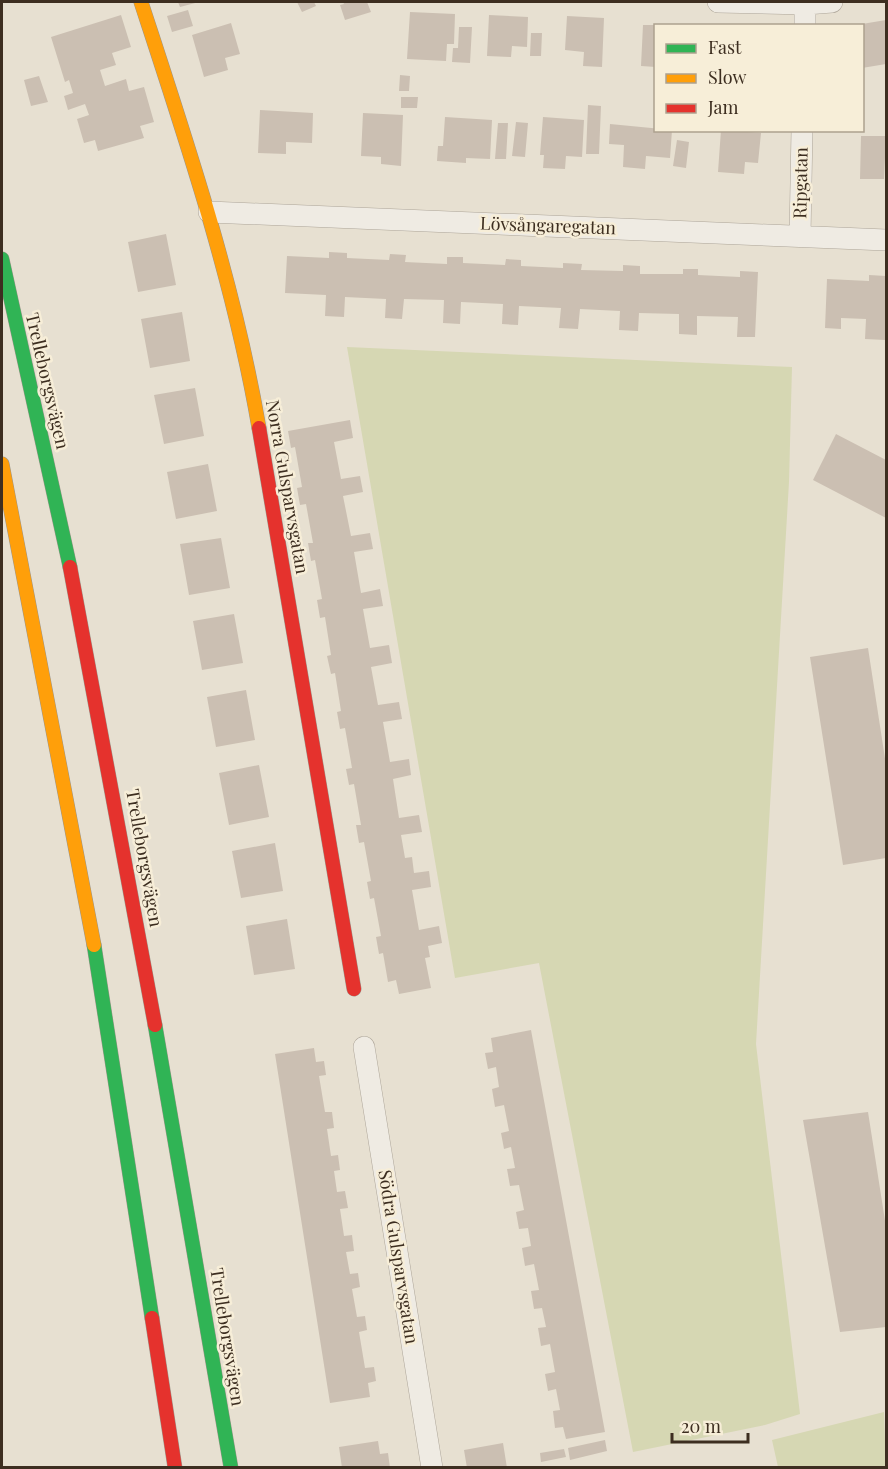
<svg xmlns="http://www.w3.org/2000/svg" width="888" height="1469" font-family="'Playfair Display',serif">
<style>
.green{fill:#d6d7b3}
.building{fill:#cbbfb2}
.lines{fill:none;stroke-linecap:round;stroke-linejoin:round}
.street-casing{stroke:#ada599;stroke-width:22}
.fast-casing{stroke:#9c958a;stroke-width:15}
.slow-casing{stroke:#9c958a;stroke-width:15}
.jam-casing{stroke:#9c958a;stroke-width:15}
.street{stroke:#efebe3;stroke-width:21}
.fast{stroke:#30b455;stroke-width:14}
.slow{stroke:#ff9f0a;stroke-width:14}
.jam{stroke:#e5322d;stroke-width:14}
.labels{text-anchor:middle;stroke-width:5;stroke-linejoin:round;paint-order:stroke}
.street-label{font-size:18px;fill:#3d2e20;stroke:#f7eed8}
</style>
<rect width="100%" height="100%" fill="#e7e0d1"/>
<path class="green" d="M347 347 792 367 789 482 756 1044 800 1414 765 1425 633 1452 539 963 455 978Z
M884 1412 886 1467H778L772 1440Z"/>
<path class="building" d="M178 2H199L180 7Z
M297 2H314L316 6 302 12Z
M343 2H367L371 12 345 20 340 5 344 4Z
M188 10 193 26 172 32 167 16Z
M410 12 455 14 454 44H447L446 61 407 59Z
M121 15 131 47 112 53 116 65 100 70 105 86 126 79 129 91 144 87 154 122 140 126 144 138 98 151 95 140 84 143 77 119 89 115 85 104 68 110 64 96 73 93 69 80 65 82 51 37Z
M489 15 528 17 527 47 512 46 511 57 487 56Z
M567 16 604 18 602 67 583 66 584 52 565 50Z
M886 20V64L862 68V24Z
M231 23 240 54 225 58 228 70 204 77 192 35Z
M643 25H656V67L641 66Z
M459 27H472L470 63 452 62 453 48H458Z
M531 33H542L541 56H530Z
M400 75 410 76 409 91H399Z
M39 76 48 102 31 106 24 80Z
M401 97H418L417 108H401Z
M588 105 601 106 599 154H586Z
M260 110 313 113 312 143 286 142V154L258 153Z
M363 113 403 115 401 166 381 164V157L361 156Z
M445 117 492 120 490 159 466 158V163L437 161 438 146H443Z
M543 117 584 120 582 157 566 156 565 169 543 168 544 155H540Z
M516 122 528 123 525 157 512 156Z
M498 123H508L506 159H495Z
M610 124 672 130 670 158 646 156 645 169 623 167 624 145 609 144Z
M721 130 761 133 758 163 745 162 744 174 718 172Z
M861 136H886L884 179H860Z
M677 140 689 142 686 168 673 166Z
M166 234 176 285 138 292 128 242Z
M329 252 347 253V258L389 260 390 254 406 255 405 262 447 264V257H463V263L505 265 506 259 521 260V266L563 268V263L582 264 581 270 623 271V265L640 266V274H683V269H698V275L740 277V271L758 272 755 337H737L738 317 697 316V335L679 334V314L639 313 638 331 619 330 620 311 580 309 578 329 559 328 561 308 519 306 518 325 502 324 503 304 461 302 460 324 443 323 444 300 404 299 402 319 385 318 386 299 345 297 344 317 325 316 326 295 285 293 287 256 329 258Z
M869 275 886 276 885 340 865 339 866 319 841 318V329L825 328 827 279 869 281Z
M182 312 190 361 150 368 141 319Z
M195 388 204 436 164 444 154 395Z
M350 420 353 438 334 442 341 479 360 476 363 492 343 496 351 536 370 533 373 549 354 552 361 593 380 589 383 606 363 609 370 648 389 645 392 663 371 667 378 705 399 702 402 719 383 722 390 762 409 759 411 775 393 779 399 818 419 815 422 832 401 835 405 858 412 857 414 873 429 871 431 887 412 890 419 930 439 926 442 943 428 946 430 957 425 958 431 988 399 994 396 980 388 982 383 953 379 954 376 937 381 936 374 898 370 899 367 882 371 881 364 842 359 843 356 825H361L354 784 349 785 346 769 352 768 345 728 340 729 337 712 341 711 335 673 331 674 327 656 331 655 325 617 320 618 317 600 322 599 315 560 311 561 308 543H313L306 504 300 505 297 488 302 487 295 447 291 448 288 431Z
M836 434 886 460V518L813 480Z
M208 464 217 511 176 519 167 472Z
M221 538 230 588 189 595 180 544Z
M234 614 243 663 202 670 193 621Z
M868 648 886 765V858L843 865 810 657Z
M246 690 255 740 216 747 207 697Z
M259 765 269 817 229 825 219 773Z
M275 843 283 891 241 898 232 851Z
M287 919 295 969 254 975 246 926Z
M531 1030 605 1432 566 1439 563 1427 555 1428 553 1411 560 1410 556 1389 548 1391 545 1374 555 1372 550 1344 541 1346 538 1328 546 1327 542 1308 534 1309 531 1291 539 1290 534 1264 525 1266 522 1248 531 1246 528 1228 519 1229 516 1212 524 1210 519 1185 510 1186 507 1169 515 1168 511 1147 504 1149 501 1133 509 1131 504 1105 495 1107 492 1089 499 1087 496 1067 488 1069 485 1053 493 1052 491 1038Z
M314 1048 316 1062 324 1061 326 1075 319 1076 325 1112H332L334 1128 327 1129 331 1156 338 1155 340 1170 334 1171 337 1192 345 1191 348 1208 340 1209 344 1236 352 1235 354 1251 346 1252 350 1274 358 1273 360 1287 352 1289 357 1317 365 1316 367 1330 359 1332 365 1368 374 1367 376 1381 368 1383 370 1397 330 1403 275 1054Z
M868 1112 886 1227V1327L840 1332 803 1120Z
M605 1440 607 1451 570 1460 568 1448Z
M378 1441 380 1454 388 1453 390 1468H342L339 1447Z
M503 1443 507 1468H467L464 1450Z
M564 1449 566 1457 541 1462 540 1453Z"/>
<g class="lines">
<defs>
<path id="street" d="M718 2 806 4 832 2
M805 26V2
M209 212 886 240
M800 236 802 130
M364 1047 432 1468"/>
<path id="fast" d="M2 259 70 567
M94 945 152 1318
M155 1025 231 1468"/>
<path id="slow" d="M141 2C187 143 234 282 259 428
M2 464 94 945"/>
<path id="jam" d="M259 428 354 989
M70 567 155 1025
M152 1318 175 1468"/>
</defs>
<use href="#street" class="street-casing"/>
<use href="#fast" class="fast-casing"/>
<use href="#slow" class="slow-casing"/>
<use href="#jam" class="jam-casing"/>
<use href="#street" class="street"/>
<use href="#fast" class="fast"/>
<use href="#slow" class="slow"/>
<use href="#jam" class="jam"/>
</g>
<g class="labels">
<g class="street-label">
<text transform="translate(801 183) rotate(-89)" y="6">Ripgatan</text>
<text transform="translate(548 226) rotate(2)" y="6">Lövsångaregatan</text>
<text transform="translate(47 381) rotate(77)" y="6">Trelleborgsvägen</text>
<text transform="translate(287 487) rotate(80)" y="6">Norra Gulsparvsgatan</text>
<text transform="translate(144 858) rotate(80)" y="6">Trelleborgsvägen</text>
<text transform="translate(398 1257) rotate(81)" y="6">Södra Gulsparvsgatan</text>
<text transform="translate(227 1337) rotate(81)" y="6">Trelleborgsvägen</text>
</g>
</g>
<rect width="888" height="1469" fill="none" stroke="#3d2e20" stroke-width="6"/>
<rect x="654" y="24" width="210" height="108" fill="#f7eed8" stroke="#ada18e" stroke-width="1.5"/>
<rect x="666" y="44" width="30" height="9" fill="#30b455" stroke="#ada18e" stroke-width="1.5"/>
<text x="708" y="54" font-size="18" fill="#3d2e20">Fast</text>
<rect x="666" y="74" width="30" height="9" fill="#ff9f0a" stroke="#ada18e" stroke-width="1.5"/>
<text x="708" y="84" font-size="18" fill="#3d2e20">Slow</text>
<rect x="666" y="104" width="30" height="9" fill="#e5322d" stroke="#ada18e" stroke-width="1.5"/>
<text x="708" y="114" font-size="18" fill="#3d2e20">Jam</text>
<path d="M672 1433v9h76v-9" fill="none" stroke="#3d2e20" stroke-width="3"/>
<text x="681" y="1433" font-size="18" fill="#3d2e20" stroke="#f7eed8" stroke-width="4.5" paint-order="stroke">20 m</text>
</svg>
